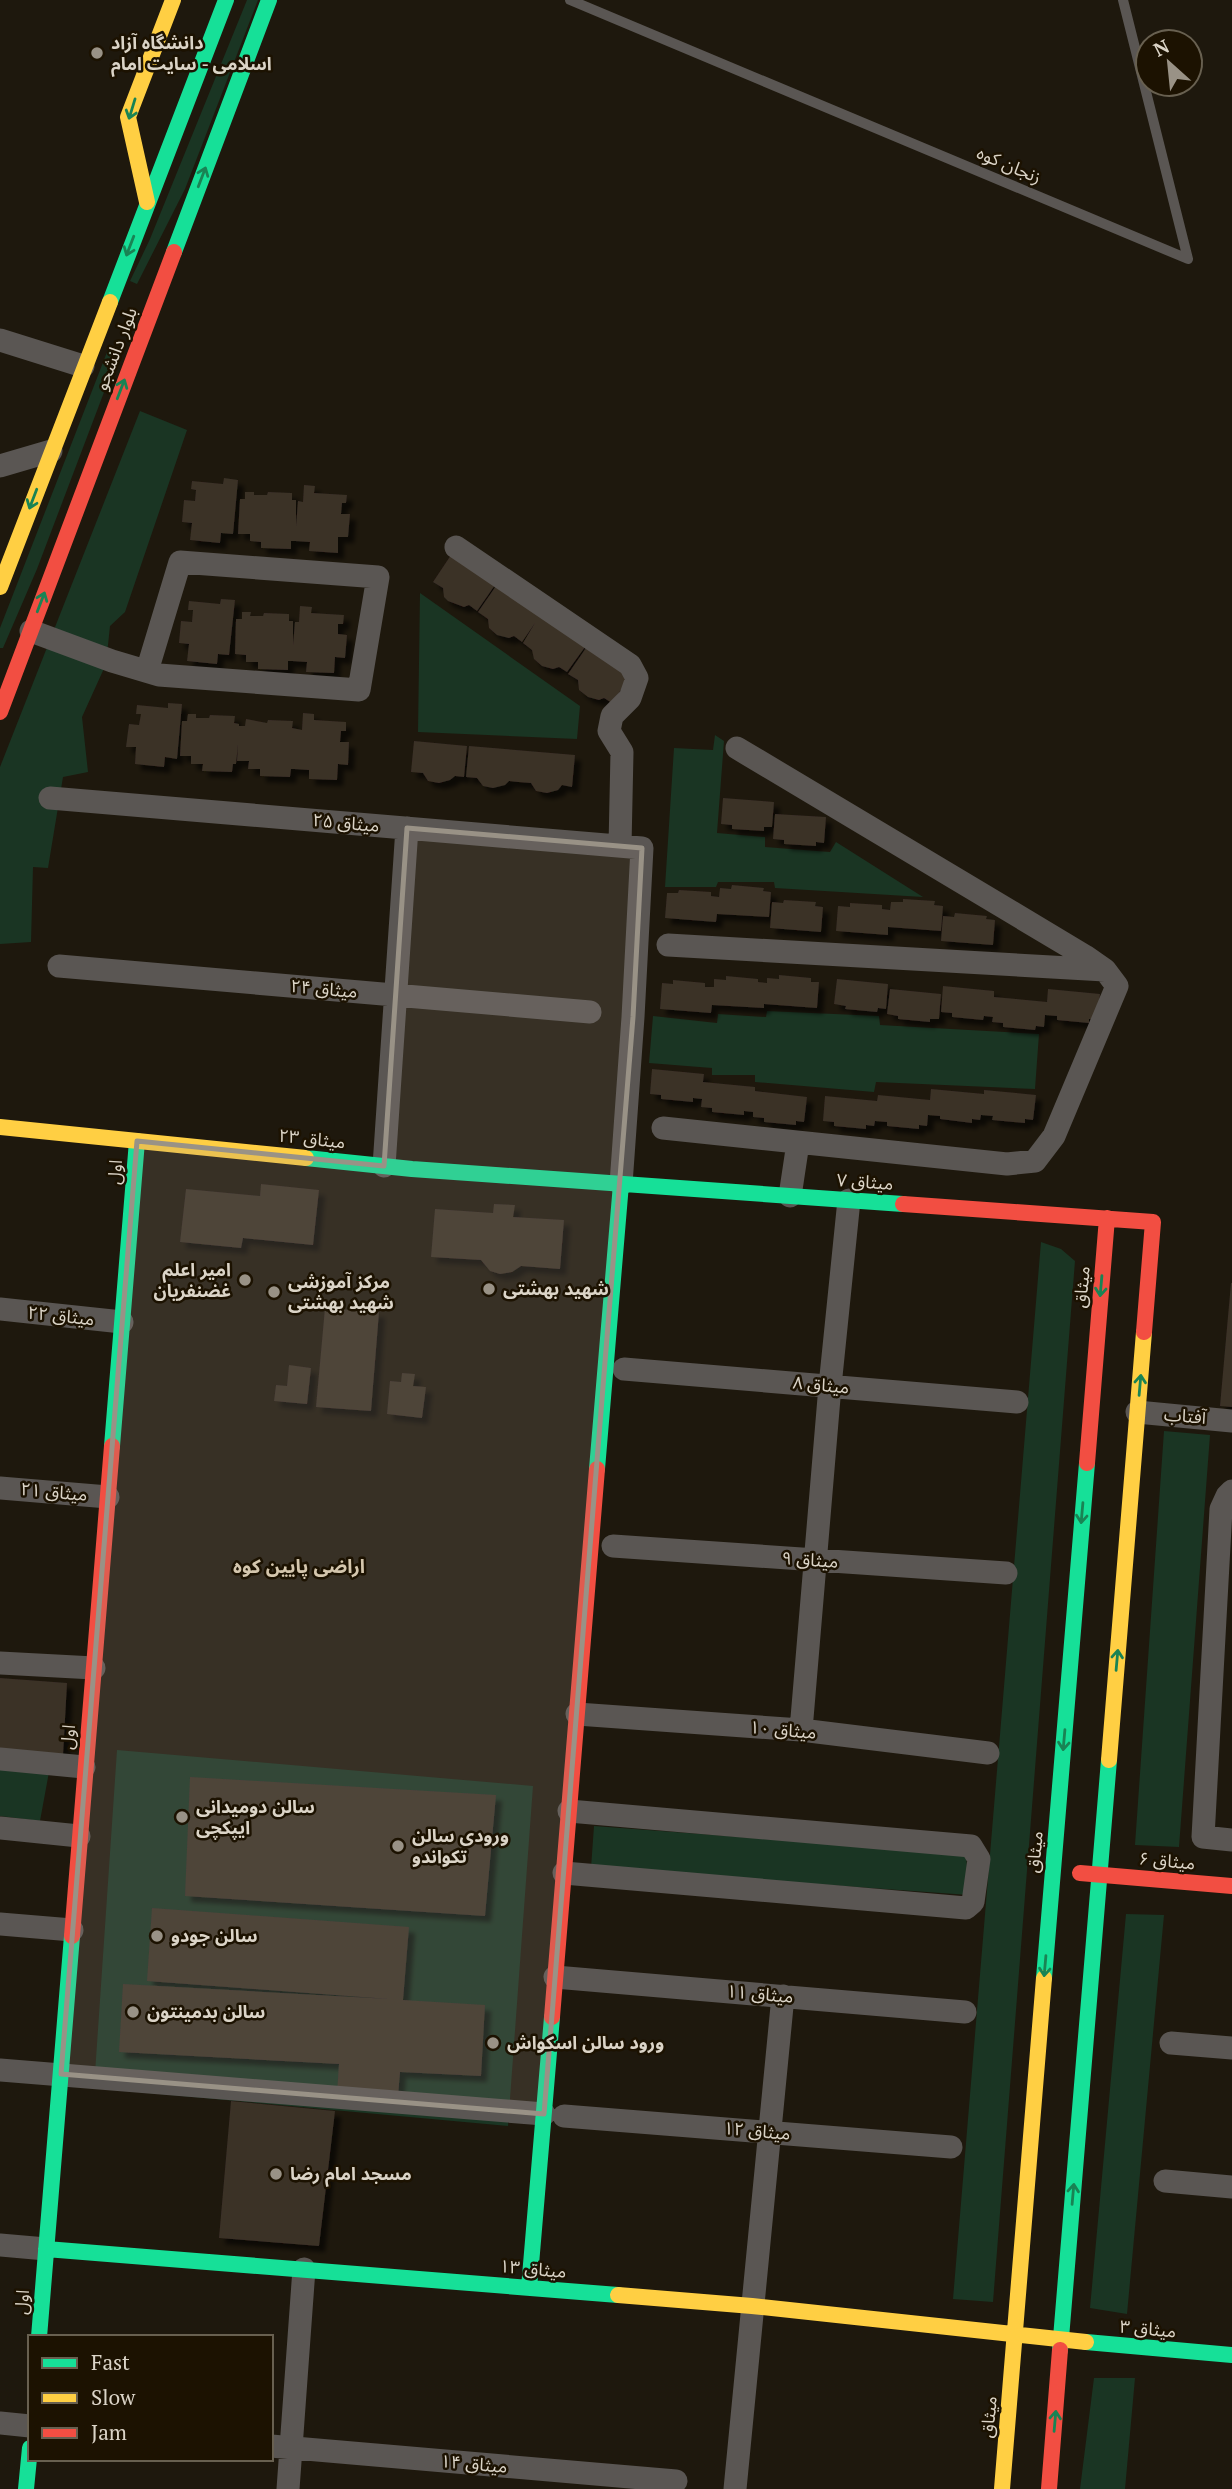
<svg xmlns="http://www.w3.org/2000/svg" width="1232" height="2489" font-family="'PT Serif','Noto Sans Arabic',serif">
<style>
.green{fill:#1a3523}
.building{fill:#3b3028;filter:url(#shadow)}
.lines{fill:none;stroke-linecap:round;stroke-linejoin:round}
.lane{stroke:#5a5653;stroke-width:10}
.street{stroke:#5a5653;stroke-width:23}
.fast{stroke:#16e098;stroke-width:16}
.slow{stroke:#ffcf43;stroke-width:16}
.jam{stroke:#f24e42;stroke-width:16}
.oneway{stroke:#198354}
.marked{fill:#999286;fill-opacity:0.2;stroke:#999286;stroke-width:5;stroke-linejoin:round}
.poi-dot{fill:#999286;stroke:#1c1201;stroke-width:2.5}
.labels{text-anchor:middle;stroke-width:5;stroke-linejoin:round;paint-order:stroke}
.poi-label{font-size:18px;font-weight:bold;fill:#dbd4c7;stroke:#1c1201;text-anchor:start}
.street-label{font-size:18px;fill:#dbd4c7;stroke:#1c1201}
.neighbourhood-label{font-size:19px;font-weight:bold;fill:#d4c6ad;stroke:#1c1201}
</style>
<defs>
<filter id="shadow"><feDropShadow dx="6" dy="6" stdDeviation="2" flood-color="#0009"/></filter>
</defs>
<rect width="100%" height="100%" fill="#1e180d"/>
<path class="green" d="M247 0H258L185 189 137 284 130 281 150 239Z
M109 347 120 350 37 569 3 648H0V628Z
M140 411 187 430 125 612 110 626 106 664 82 717 88 772 63 777 48 868 33 867 31 942 0 944V767Z
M420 593 580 706 577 739 418 732Z
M715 735 724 741 717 833 765 837V847L830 852 836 842 923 897 775 888 774 882H718L716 887H665L674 748 713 750Z
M767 1011 879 1016 880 1025 1039 1034 1035 1089 876 1082 874 1092 755 1082V1075H712V1068L649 1063 653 1016 717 1023 718 1014 766 1017Z
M1041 1242 1061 1249 1075 1261 993 2302 953 2299Z
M1164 1431 1210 1435 1179 1847 1135 1845Z
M117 1750 533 1786 508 2126 94 2088Z
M0 1768 49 1772 40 1821 0 1816Z
M594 1826 966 1854 969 1895 591 1868Z
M1126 1914 1164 1915 1127 2314 1090 2308Z
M1094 2378H1135L1125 2489H1080Z"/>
<path class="building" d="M224 478 238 480 233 534 221 533 220 543 190 540 192 523 182 522 184 500 195 501 196 490 191 489 192 481 223 484Z
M304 485 315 486 314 493 347 495 346 503H342L341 514H350L348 537H338V553L309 551 310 542 295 541H291V549L261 548V542L250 541V534H238L240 499H245V492H254V495H267L268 492 292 493V500H296V526L298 501 303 502Z
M451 555 495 585 477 611 469 605 464 607 448 601 444 597 443 588 433 582Z
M496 586 585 647 567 672 559 667 553 669 542 666 534 659 532 650 523 643 535 623 522 642 514 636 509 638 497 635 489 628 488 619 478 612Z
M221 599 235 600 229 655 218 654 217 664 187 661 189 644 179 643 181 621 192 622 193 610H188L189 601 220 604Z
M300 606 312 607 311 613 344 615 343 624H338V634L347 635 345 658 335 657 334 673 306 672 307 662 292 661H288V670L258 669V662H246V655L235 654 236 619H242V612H251L250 616H263L264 613 289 614V621H293V645L295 622H299Z
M586 648 630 677 612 703 604 698 599 700 588 697 579 690 578 680 568 674Z
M168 703 182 704 177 759 165 757 164 767 135 764 136 747H126L129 724 139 725 141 714H136L137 705 168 708Z
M303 713 314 714V720L346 722V731H341L340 742H349L348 765 338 764 337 780 309 779V770L294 769H291L290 777 260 776V769H248L249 761H237L238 744 236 764H233L232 772 202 771 203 764H191V756H180L182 721H187L188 714H196V718H209L210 715 235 716 234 723 239 724V726H245L246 719 267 723 268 720 293 721 292 728 302 730Z
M414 741 467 746 464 777 455 776 450 780 439 783 428 781 423 773 411 772Z
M469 746 575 755 572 787 562 785 558 790 547 793 536 791 531 783 518 782 509 781 505 785 493 788 483 786 477 778 466 777Z
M723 798 774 802 772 827H764V831L732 829V825L721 824Z
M775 814 826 817 824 843 816 842V846L784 844V840L773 839Z
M732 885 764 888 763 891 771 892 769 917 717 914 716 922 665 918 667 893H678L679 890 711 892V896L719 897 720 888 731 889Z
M903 899 935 901 934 905 943 906 941 931 888 927V935L836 931 838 906 850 907V903L882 905V909L890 910 891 902H903Z
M784 900 816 902 815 906 823 907 821 932 770 928 772 902 783 903Z
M955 913 987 916 986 919 995 920 993 945 941 941 943 916 954 917Z
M779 975 811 978V982H819L817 1008 764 1004V1008L712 1005 711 1013 660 1009 662 983 673 984V980L705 983V987H714V979L726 980V976L758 979V982L767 983V978L779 979Z
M837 979 888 984 886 1009 878 1008 877 1012 845 1009 846 1006 834 1004Z
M943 986 994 991V997L1047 1002 1048 989 1100 994 1097 1020 1089 1019V1023L1057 1020V1016L1045 1015 1044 1027 1036 1026 1035 1030 1003 1027V1023L992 1022 993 1017 984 1016 983 1020 952 1017V1013L941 1012Z
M890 989 941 994 939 1019H930V1022L898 1019V1016L887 1014Z
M652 1069 704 1074 703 1082 755 1087V1091L807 1097 804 1122 796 1121V1125L764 1122V1118L753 1117V1112L744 1111V1115L712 1112V1108L701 1107 702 1099 693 1098V1102L661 1099V1095L650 1094Z
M931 1089 984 1094V1090L1036 1095 1033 1120 1025 1119V1123L992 1120 993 1116 981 1115 980 1120 972 1119V1123L940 1119V1116L928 1115 927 1126 919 1125V1129L887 1126V1122L875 1121 874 1126 866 1125V1129L834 1126V1122L823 1121 825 1096 877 1101 878 1095 930 1100Z
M261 1184 319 1190 313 1245 243 1238 241 1248 180 1242 186 1189 260 1196Z
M494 1204 515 1205 513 1217 564 1220 560 1269 521 1266 512 1272 500 1274 490 1271 481 1260 431 1257 435 1209 493 1213Z
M1231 1283H1232V1407L1220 1406Z
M325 1308 379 1312 371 1411 316 1407Z
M289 1365 311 1368 307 1404 274 1401 276 1385 287 1386Z
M402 1373 415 1374 413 1386 426 1387 422 1418 387 1414 390 1381 401 1382Z
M0 1678 67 1683 63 1755 0 1750Z
M190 1777 496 1795 485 1916 185 1896Z
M152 1908 409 1927 403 2000 485 2005 481 2076 400 2072 398 2096 337 2093 339 2064 119 2052 123 1984 389 1999 147 1981Z
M231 2101 335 2111 319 2246 219 2238Z"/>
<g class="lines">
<path class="lane" d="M570 0 1188 259 1123 0"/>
<path class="street" d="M0 340 83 366
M0 466 51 451
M456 547 630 665 637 678 630 698 612 716 609 731 622 752 620 846
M31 631 112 661 159 675 359 690 378 577 180 562 147 671
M50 798 642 848 633 1017 621 1184
M668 945 1105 970
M59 966 590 1012
M663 1128 1007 1164 1035 1161 1054 1136 1117 986 1105 970 1085 956 737 748
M384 1166 407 828
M790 1196 798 1143
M0 1309 122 1322
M624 1369 1017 1402
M1137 1412 1232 1421
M0 1488 108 1497
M1232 1491 1227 1496 1221 1509 1203 1837 1232 1840
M613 1546 1006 1573
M0 1663 94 1668
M577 1714 801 1730 988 1753
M801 1730 830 1386 849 1200
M0 1759 84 1767
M0 1828 79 1836
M564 1873 966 1908 973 1902 979 1859 971 1846 569 1811
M0 1924 72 1930
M555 1977 965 2012
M1171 2043 1232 2048
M0 2070 544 2114
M564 2116 951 2147
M1165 2181 1232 2187
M0 2245 46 2249
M0 2423 30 2426
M271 2446 676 2481
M288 2489 304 2269
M735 2489 783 1996"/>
<path class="fast" d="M174 252 269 0
M110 302 226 0
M306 1158 412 1169 903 1204
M112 1446 137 1141
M597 1469 621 1184
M1044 1978 1087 1463
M46 2249 618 2295
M529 2288 552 2017
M39 2337 72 1936
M1086 2342 1232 2355
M1060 2350 1109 1760
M26 2489 30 2448"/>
<path class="slow" d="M147 202 128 117 173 0
M0 587 110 302
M0 1127 306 1158
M1109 1760 1144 1332
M618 2295 752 2306 1086 2342
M1002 2489 1044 1978"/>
<path class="jam" d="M0 712 174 252
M903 1204 1153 1222 1144 1332
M1087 1463 1107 1218
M1080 1873 1232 1886
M72 1936 112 1446
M552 2017 597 1469
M1049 2489 1060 2350"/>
</g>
<defs><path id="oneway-shaft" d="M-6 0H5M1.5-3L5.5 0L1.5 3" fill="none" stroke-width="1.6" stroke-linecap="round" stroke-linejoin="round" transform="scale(1.75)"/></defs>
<g class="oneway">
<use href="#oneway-shaft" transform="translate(132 109) rotate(107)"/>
<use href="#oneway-shaft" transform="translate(202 177) rotate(-69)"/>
<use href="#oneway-shaft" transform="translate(130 246) rotate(111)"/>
<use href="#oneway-shaft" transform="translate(121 389) rotate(-69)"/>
<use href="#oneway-shaft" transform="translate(33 499) rotate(111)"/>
<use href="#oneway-shaft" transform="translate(41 602) rotate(-69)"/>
<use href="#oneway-shaft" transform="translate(1101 1286) rotate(95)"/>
<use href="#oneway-shaft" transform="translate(1140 1385) rotate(-85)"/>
<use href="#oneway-shaft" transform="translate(1082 1513) rotate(95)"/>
<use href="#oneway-shaft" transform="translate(1117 1660) rotate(-85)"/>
<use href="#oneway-shaft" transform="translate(1064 1740) rotate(95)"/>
<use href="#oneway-shaft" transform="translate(1045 1966) rotate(95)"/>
<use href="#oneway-shaft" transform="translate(1073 2194) rotate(-85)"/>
<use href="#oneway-shaft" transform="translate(1055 2421) rotate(-85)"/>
</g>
<path class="marked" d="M407 828 642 848 633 1017 544 2114 61 2074 137 1141 384 1166Z"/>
<g class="poi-dot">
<circle cx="97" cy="53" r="7"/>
<circle cx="245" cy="1280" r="7"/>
<circle cx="489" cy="1289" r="7"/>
<circle cx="274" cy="1292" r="7"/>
<circle cx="182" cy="1817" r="7"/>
<circle cx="398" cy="1846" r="7"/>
<circle cx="157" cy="1936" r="7"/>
<circle cx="133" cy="2012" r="7"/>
<circle cx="493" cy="2043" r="7"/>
<circle cx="276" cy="2174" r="7"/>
</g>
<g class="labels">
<g class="poi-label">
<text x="111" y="49">دانشگاه آزاد<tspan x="111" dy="21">اسلامی - سایت امام</tspan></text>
<text x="231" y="1276" text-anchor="end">امیر اعلم<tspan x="231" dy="21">غضنفریان</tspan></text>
<text x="288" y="1288">مرکز آموزشی<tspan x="288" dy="21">شهید بهشتی</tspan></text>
<text x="503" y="1295">شهید بهشتی</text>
<text x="196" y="1813">سالن دومیدانی<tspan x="196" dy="21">ایپکچی</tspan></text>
<text x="412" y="1842">ورودی سالن<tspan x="412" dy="21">تکواندو</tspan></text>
<text x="171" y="1942">سالن جودو</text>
<text x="147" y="2018">سالن بدمینتون</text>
<text x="507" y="2049">ورود سالن اسکواش</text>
<text x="290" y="2180">مسجد امام رضا</text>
</g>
<g class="street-label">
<text transform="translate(1009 165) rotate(23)" y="6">زنجان کوه</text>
<text transform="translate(116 349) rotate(-69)" y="6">بلوار دانشجو</text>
<text transform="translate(346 823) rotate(5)" y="6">میثاق ۲۵</text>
<text transform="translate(324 989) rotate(5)" y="6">میثاق ۲۴</text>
<text transform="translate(312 1139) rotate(6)" y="6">میثاق ۲۳</text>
<text transform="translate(115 1172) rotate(-85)" y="6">اول</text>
<text transform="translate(865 1182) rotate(4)" y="6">میثاق ۷</text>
<text transform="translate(1082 1287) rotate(-85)" y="6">میثاق</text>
<text transform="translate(61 1316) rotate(6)" y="6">میثاق ۲۲</text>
<text transform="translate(821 1385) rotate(5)" y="6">میثاق ۸</text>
<text transform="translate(1185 1416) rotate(5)" y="6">آفتاب</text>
<text transform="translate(54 1492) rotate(5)" y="6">میثاق ۲۱</text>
<text transform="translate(810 1560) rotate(4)" y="6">میثاق ۹</text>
<text transform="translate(783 1730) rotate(5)" y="6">میثاق ۱۰</text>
<text transform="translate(68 1737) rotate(-84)" y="6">اول</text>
<text transform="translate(1035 1852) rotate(-85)" y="6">میثاق</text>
<text transform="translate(1167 1861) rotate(5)" y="6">میثاق ۶</text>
<text transform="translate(760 1994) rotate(5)" y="6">میثاق ۱۱</text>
<text transform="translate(757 2131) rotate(5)" y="6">میثاق ۱۲</text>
<text transform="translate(533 2269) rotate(5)" y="6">میثاق ۱۳</text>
<text transform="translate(22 2302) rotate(-85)" y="6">اول</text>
<text transform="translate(1148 2329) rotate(5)" y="6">میثاق ۳</text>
<text transform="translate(989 2417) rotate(-85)" y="6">میثاق</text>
<text transform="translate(474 2464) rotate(5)" y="6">میثاق ۱۴</text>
</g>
<g class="neighbourhood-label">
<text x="299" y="1573">اراضی پایین کوه</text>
</g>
</g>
<rect x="28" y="2335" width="245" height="126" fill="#1c1201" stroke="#686050" stroke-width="2"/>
<rect x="42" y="2358" width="35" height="10" fill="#16e098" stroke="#686050" stroke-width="2"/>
<text x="91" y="2370" font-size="21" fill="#dbd4c7">Fast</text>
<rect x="42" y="2393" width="35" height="10" fill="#ffcf43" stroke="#686050" stroke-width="2"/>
<text x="91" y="2405" font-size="21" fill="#dbd4c7">Slow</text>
<rect x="42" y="2428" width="35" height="10" fill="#f24e42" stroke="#686050" stroke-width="2"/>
<text x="91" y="2440" font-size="21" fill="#dbd4c7">Jam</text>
<g transform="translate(1169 63) rotate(333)"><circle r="33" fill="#1c1201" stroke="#686050" stroke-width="2"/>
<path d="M0-5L12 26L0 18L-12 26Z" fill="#999286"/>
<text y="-10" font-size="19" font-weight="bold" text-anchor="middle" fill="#dbd4c7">N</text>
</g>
</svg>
